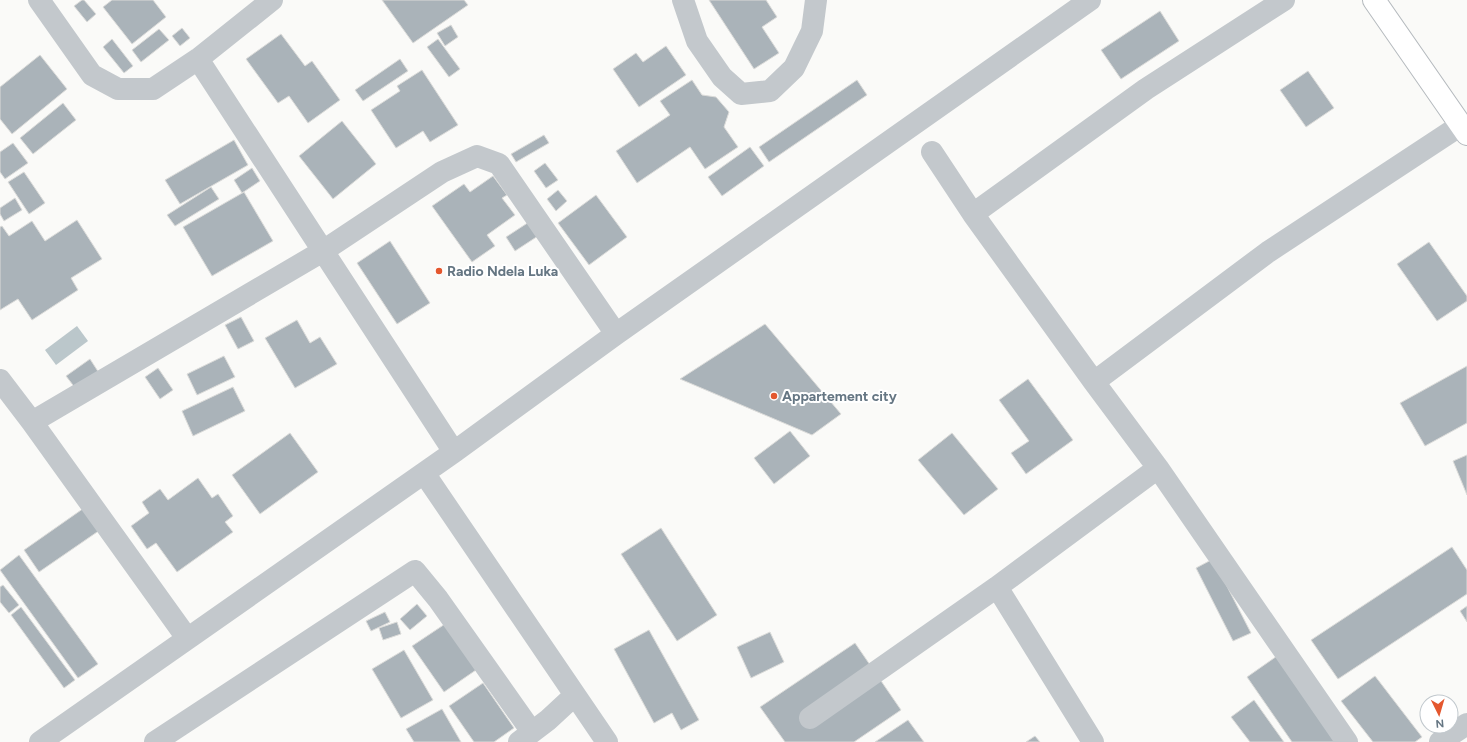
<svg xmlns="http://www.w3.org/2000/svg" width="1467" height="742" font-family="Figtree,sans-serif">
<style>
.water{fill:#bbc7cb}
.building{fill:#aab3b9;stroke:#dcdcda}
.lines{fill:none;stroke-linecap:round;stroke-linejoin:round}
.major-casing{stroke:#b5babe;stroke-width:24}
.minor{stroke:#c3c8cc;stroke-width:22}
.major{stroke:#fff;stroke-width:22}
.poi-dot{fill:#e4572e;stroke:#fff;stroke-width:1.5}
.labels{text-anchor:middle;stroke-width:4;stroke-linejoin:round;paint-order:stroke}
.poi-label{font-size:14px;font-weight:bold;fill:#657683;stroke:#fff;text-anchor:start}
</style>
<rect width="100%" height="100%" fill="#fafaf8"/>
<path class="water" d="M77 326 88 341 56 365 45 350Z"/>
<path class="building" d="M82 0H84L96 14 87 22 74 6Z
M112 0H153L166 17 132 44 103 7Z
M382 0H464L468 5 413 43Z
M709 0H766L777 17 762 27 779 53 754 69Z
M1160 11 1179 41 1121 79 1101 50Z
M451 25 458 37 445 46 437 33Z
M182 28 190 38 180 46 172 36Z
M159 29 169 40 141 62 132 50Z
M281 34 305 66 312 61 340 100 308 123 289 96 278 103 246 59Z
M112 39 133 66 124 73 103 47Z
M438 39 460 69 449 77 427 47Z
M666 46 686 75 639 107 613 69 636 53 643 62Z
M40 55 67 89 12 134 0 119V87Z
M400 59 408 71 363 101 355 90Z
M422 70 458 125 430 142 423 131 396 148 371 110 400 91 397 86Z
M1308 71 1334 108 1306 127 1280 90Z
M692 80 702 95 716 97 729 112 724 127 738 147 705 169 690 147 637 183 616 151 670 115 660 101Z
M857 80 867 95 769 162 759 147Z
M63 103 76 120 33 154 20 138Z
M342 121 376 164 333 199 299 156Z
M544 135 549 143 516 162 511 154Z
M234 140 248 165 180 204 165 180Z
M13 143 28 163 5 179 0 172V152Z
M750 147 764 166 722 196 708 177Z
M545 163 558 180 546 188 534 171Z
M252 168 260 181 242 193 234 180Z
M24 172 45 203 29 214 8 182Z
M493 176 507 195 502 198 515 215 487 235 495 246 472 262 432 206 464 184 470 192Z
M211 187 219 199 175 226 167 215Z
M558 190 567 201 556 211 547 199Z
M244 192 273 241 212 276 183 227Z
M596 195 627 237 589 265 558 223Z
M15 198 22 210 4 221 0 214V208Z
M77 220 102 259 71 278 78 290 32 320 18 299 0 310V227L2 226 9 236 32 221 45 241Z
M529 222 538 236 515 251 506 237Z
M390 241 430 303 397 324 357 263Z
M1429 242 1467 296V301L1437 321 1397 264Z
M241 317 254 341 238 349 225 325Z
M297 320 310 343 320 337 337 364 295 388 265 338Z
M765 324 841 414 812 435 680 379Z
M224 356 235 377 197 395 187 374Z
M90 359 99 373 76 389 66 376Z
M1467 366V423L1425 446 1400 403Z
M158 368 173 390 160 399 145 377Z
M1028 379 1073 440 1026 474 1011 453 1029 441 999 400Z
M233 387 245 411 193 436 182 411Z
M790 431 810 456 774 484 754 458Z
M290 433 318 472 260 514 232 475Z
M952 433 998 489 964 515 918 460Z
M1467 455V495L1453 461Z
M198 478 212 498 218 494 233 516 225 522 233 532 177 572 156 543 147 549 131 526 149 513 142 502 160 489 168 500Z
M84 508 100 530 39 572 24 550Z
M661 528 717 615 677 641 621 554Z
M1452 547 1467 570V594L1338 679 1311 640Z
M19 555 98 664 78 678 0 570Z
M1213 559 1251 633 1233 641 1196 568Z
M3 585 19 605 9 613 0 602V587Z
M417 604 427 616 410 630 400 619Z
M1467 606V622L1460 611Z
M21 607 75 680 64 688 11 615Z
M385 612 390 622 371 631 366 621Z
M397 622 401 634 383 640 379 628Z
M445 624 476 670 444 692 412 646Z
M649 630 699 720 681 730 672 713 654 723 614 649Z
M770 632 784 662 751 678 737 647Z
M855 643 901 710 854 742H785L760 707Z
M404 650 433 700 401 718 372 669Z
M1277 656 1337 742H1292L1247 677Z
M1375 676 1422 737 1415 742H1373L1341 701Z
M483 683 514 728 494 742H474L449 706Z
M1254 700 1284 742H1250L1231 717Z
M442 709 461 742H414L406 729Z
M908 720 924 742H875Z
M1035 736 1040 742H1026Z"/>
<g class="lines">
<defs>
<path id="major" d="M1374 0 1467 134"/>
</defs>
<use href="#major" class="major-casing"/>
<path class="minor" d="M39 0 92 75 118 89H153L198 59 272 0
M683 0 697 41 722 77 741 94 770 91 794 68 812 31 816 0
M198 59 454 452
M932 152 973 214 1094 382 1158 468 1347 742
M973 214 1146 89 1284 0
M0 380 32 422
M1094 382 1268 252 1461 125
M424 473 607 742
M997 587 1093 742
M187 638 32 422 323 251 442 172 477 156 499 164 616 334
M810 718 997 587 1158 468
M40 742 454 452 616 334 1090 0
M155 742 415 571 438 599 532 732
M519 742 548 720 575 695
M1440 742 1467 724"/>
<use href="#major" class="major"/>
</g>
<g class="poi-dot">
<circle cx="439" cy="271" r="4"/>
<circle cx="774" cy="396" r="4"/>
</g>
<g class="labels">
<g class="poi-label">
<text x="447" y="276">Radio Ndela Luka</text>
<text x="782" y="401">Appartement city</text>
</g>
</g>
<g transform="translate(1439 714) rotate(175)"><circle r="19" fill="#ffffff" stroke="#c1c8cd"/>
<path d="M0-3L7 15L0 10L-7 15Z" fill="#e4572e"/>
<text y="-6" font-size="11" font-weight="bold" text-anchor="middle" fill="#657683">N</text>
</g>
</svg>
